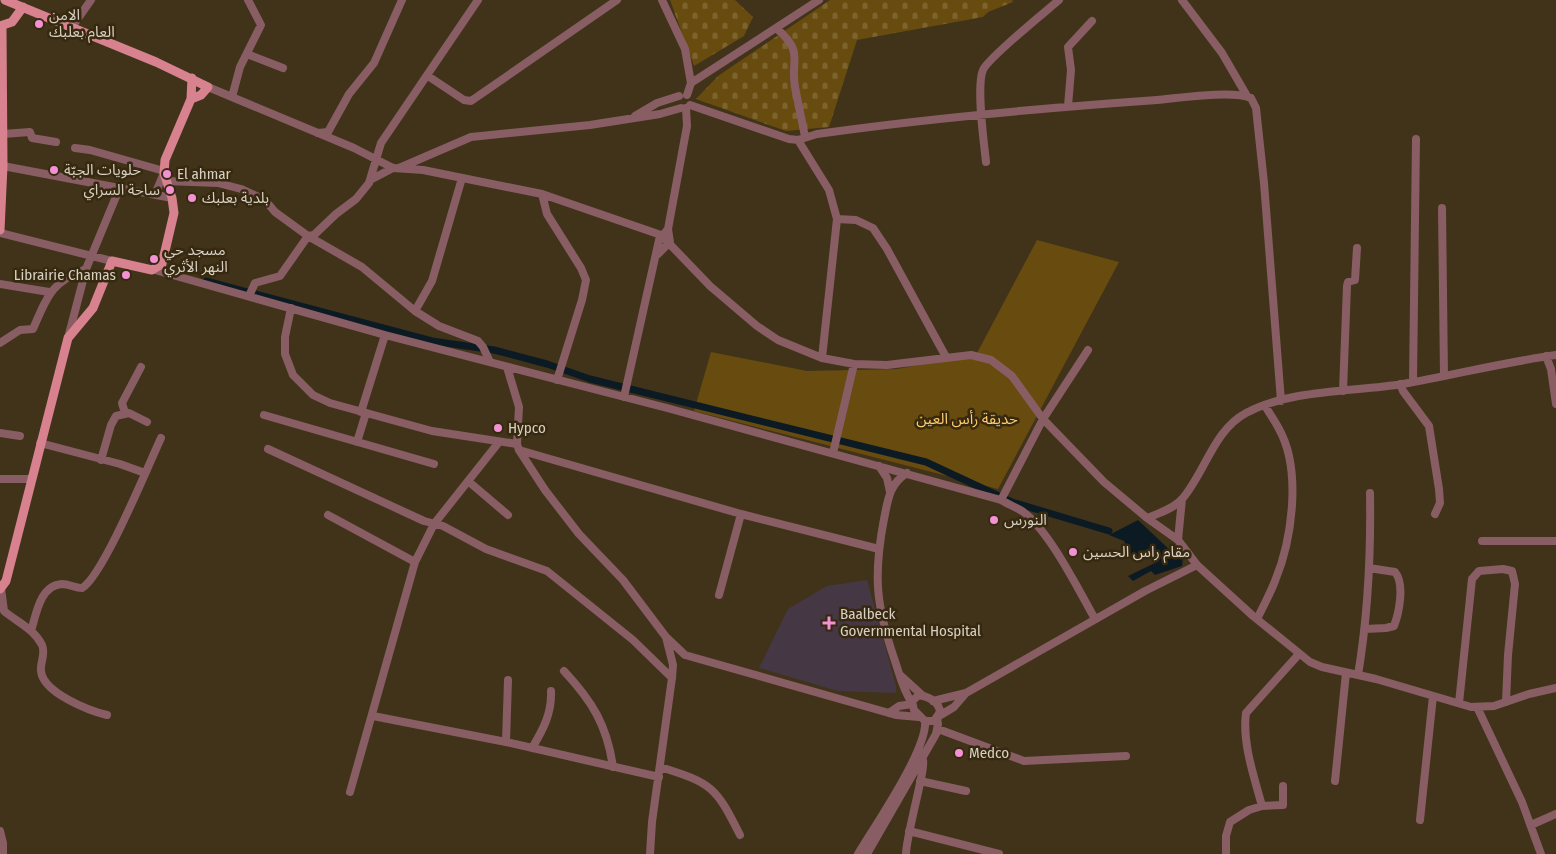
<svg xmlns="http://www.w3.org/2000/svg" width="1556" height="854" font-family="'Fira Sans Condensed','Noto Sans Arabic',sans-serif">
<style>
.medical{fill:#463745}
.cemetery{fill:url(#cemetery-stones)}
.green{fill:#684b0e}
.water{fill:#0c1b23}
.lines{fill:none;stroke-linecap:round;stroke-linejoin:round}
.canal{stroke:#0c1b23;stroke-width:7}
.minor{stroke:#885d63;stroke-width:8}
.major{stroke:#d8828f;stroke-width:9}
.poi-dot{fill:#f391d5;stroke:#362910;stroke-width:2}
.labels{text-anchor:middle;stroke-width:5;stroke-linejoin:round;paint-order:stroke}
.poi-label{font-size:15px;fill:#d8d0c2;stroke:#362910;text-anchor:start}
.park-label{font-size:15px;fill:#fecb6e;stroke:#362910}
</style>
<defs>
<pattern id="cemetery-stones" width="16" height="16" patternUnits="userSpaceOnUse" patternTransform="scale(1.25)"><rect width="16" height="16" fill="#684b0e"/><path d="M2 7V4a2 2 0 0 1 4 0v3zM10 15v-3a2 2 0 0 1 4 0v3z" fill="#7d642f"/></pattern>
</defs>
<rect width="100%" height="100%" fill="#40331a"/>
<path class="medical" d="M867 580 896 686V693L838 691 759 668 788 609 827 586Z"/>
<path class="cemetery" d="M670 0H735L753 17 744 36 694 66Z
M830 0H1012L1013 2 988 12 983 17 857 40 829 127 786 131 696 99 718 76Z"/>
<path class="green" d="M1037 240 1119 262 998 489 694 411 711 352 807 371 897 369 976 355Z"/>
<path class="water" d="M1138 520 1172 552 1176 551 1183 557 1182 566 1155 575 1151 571 1133 581 1128 576 1159 561 1151 549 1133 559 1124 541 1109 535Z"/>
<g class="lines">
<path class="canal" d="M206 281 432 341 494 350 547 364 590 379 926 462 1012 502 1109 531"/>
<path class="minor" d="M662 0 685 49 691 83
M1182 0 1222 53 1247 96
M72 27 91 0
M776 28C805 53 790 58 795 87 798 104 802 120 805 137
M247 54 283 68
M428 76 464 100 471 101 617 0
M208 87 354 148 393 168 423 170 542 194 661 235 710 286 757 326 778 340 822 358 854 364 887 365 971 355 991 360 1012 376 1043 419 1104 482 1147 518 1178 540 1197 565 1253 616 1310 662 1322 667 1376 679 1471 707 1494 706 1529 694 1556 688
M687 95 691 83 819 0
M232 97 240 67 261 25 248 0
M690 105 789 139 798 140 817 134C930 118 1043 108 1157 100 1179 98 1233 90 1251 98L1256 108 1264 183 1281 401
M1068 106 1071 70 1068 47 1092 21
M635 116 657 103 679 96
M318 133 328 132 349 94 374 63 402 0
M3 134 30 132 32 138 56 142
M798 140 829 190 837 219 822 358
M75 148 90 150 164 171
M986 162C984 143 976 86 983 70 988 58 1045 12 1059 0
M3 166 172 198
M399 168 471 137 590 125 660 114 681 108
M372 179 393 168
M166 181 218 183 241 189 265 200 275 212 308 236 280 276 255 283 249 296
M155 194 164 173
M542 194 547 214 581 268 586 280 582 300 557 380
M1442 208 1444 376
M837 219 856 220 873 228 887 249 946 357
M0 233 112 261
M308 236 314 235 336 214 356 199 369 183 381 143 478 0
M308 236 362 267 415 311 439 326 478 341 483 347 490 362
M657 255 670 242 668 229 687 126 686 108
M155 270 385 335 667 408 1001 500C1008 504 1015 507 1022 511 1049 530 1078 589 1095 619
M0 284 49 292
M291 308 285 337V354L293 375 313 395 330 403 432 431 517 444
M415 311 432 281 462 178
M68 338 86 269 120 187
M0 343 20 330 33 329C47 297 51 282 86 269
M1546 356 1551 369 1556 404
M507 367 519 407 517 444 519 450 545 490 579 534 623 580 666 637 685 655 896 715 919 717
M1413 382 1416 139
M1400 384 1403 391 1429 426 1439 489 1440 503 1435 514
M1343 391 1347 286 1348 282 1355 280 1357 248
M624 397 659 240 668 229
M361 412 385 335
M125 413 122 403 141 367
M264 415 434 464
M0 433 20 436
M357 442 366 413
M40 443 120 464 145 473
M268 449 424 521 443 526 486 549 547 571 633 640 672 678
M519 450 741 514 879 549
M833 453 854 364
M101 460 111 425 116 416 129 413 147 422
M879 466 887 478 890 492
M907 473C889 484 888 500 884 519 873 576 876 606 895 661 900 676 903 690 912 703
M0 479H31
M468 481 508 515
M1001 500 1043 419 1088 350
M328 515 415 562
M1147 518C1158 514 1175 508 1183 498 1205 472 1214 430 1246 413 1291 389 1353 392 1403 384 1454 375 1505 362 1556 355
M1178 540 1182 499
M1482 541H1556
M1 588 4 611C17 622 34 629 42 645 46 654 40 662 41 671 43 693 90 711 107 715
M719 595 741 514
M1257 619C1263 607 1270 594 1275 581 1292 540 1302 470 1279 429 1275 421 1270 414 1265 406
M1365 629 1386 628 1394 626C1399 613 1405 584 1395 572L1369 568
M31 631C36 615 40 585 62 584 69 584 75 588 82 588 103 576 148 466 161 438
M564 671C592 701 607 725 613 767
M900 675 923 696
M1358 675C1368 615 1371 554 1370 493
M919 695C929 697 939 702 940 712L934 721H925L914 710 912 701Z
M933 701 966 693 1145 591 1197 565
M1459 703 1472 579 1479 571 1503 569 1512 571 1515 584 1508 655 1506 702
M1477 707 1522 802 1541 854
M889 713 899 706 912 704
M373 716 506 742 659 777
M939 716 954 707 966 693
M938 729 1024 761 1126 756
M506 742 508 680
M532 748C543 730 552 713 551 691
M660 767C712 783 716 787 740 835
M920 781 966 791
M1335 781 1346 673
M350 792 415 562 434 524 499 442
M1262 806 1283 805V786
M1420 820 1433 696
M1531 825 1556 814
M0 831 3 843V854
M909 831 999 854
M650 854 652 822 672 678 673 665 666 637
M858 854C874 827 928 749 925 721
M867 854 936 734 938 724 937 718
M906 854C906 836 926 768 923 760
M1226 854V836L1230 822 1249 810 1262 806C1254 776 1242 743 1246 713L1299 654"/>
<path class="major" d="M5 0 156 62 208 87 201 95 191 99
M0 26 12 22 23 7
M0 230 3 166 2 27
M0 589 6 581 68 338 93 308 112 261 152 270 162 264 174 213 172 198 164 173 165 160 191 99 192 78"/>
</g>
<g class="poi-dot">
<circle cx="39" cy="24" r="5"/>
<circle cx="54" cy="170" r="5"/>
<circle cx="167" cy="174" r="5"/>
<circle cx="170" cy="190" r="5"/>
<circle cx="192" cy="198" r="5"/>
<circle cx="154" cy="259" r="5"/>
<circle cx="126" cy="275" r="5"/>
<circle cx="498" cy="428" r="5"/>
<circle cx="994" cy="520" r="5"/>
<circle cx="1073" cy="552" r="5"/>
<path d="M826.5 615.5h5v5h5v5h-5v5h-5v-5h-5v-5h5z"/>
<circle cx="959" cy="753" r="5"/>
</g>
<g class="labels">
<g class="poi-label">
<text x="49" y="20">الامن<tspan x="49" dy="17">العام بعلبك</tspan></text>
<text x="64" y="175">حلويات الجبّة</text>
<text x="177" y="179">El ahmar</text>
<text x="160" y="195" text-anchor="end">ساحة السراي</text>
<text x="202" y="203">بلدية بعلبك</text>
<text x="164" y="255">مسجد حي<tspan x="164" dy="17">النهر الأثري</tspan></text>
<text x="116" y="280" text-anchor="end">Librairie Chamas</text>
<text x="508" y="433">Hypco</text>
<text x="1004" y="525">النورس</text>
<text x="1083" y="557">مقام راس الحسين</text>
<text x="840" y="619">Baalbeck<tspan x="840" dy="17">Governmental Hospital</tspan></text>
<text x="969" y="758">Medco</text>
</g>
<g class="park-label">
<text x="967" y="424">حديقة رأس العين</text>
</g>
</g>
</svg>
